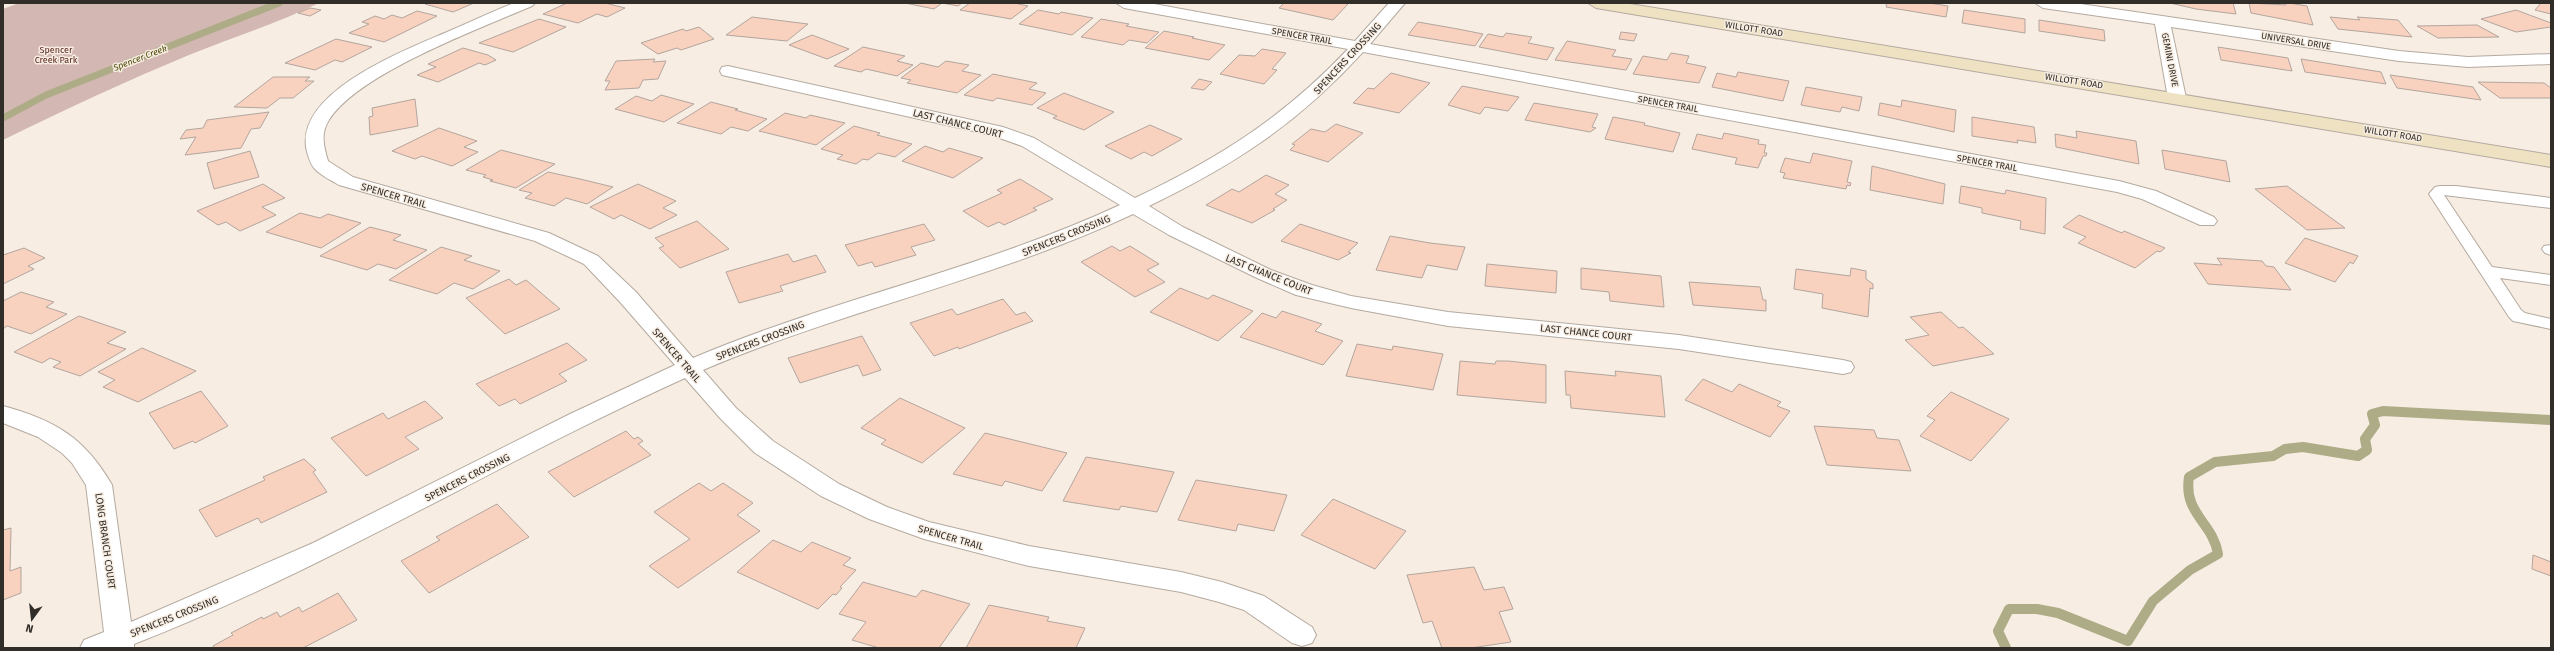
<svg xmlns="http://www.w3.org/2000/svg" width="2554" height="651" font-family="'Fira Sans',sans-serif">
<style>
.green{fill:#d3b7b2}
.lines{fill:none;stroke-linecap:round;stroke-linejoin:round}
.stream-far1{stroke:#aeac87;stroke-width:7}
.stream{stroke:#aeac87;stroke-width:10}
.building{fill:#f8d2be;stroke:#b3a59f}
.lane-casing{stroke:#b4aaa0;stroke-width:2}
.street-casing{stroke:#b4aaa0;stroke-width:2}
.secondary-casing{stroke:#b4aaa0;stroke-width:2}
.lane{fill:#fff;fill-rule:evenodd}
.street{fill:#fff;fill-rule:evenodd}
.secondary{fill:#eee2c2;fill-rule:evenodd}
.labels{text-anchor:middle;stroke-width:3;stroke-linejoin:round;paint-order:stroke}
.far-street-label{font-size:9px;fill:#312d29;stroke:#f7ede2}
.far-park-label{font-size:9px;fill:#531e17;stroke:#f7ede2}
.far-water-label{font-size:9px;font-style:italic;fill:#514d0c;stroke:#f7ede2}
.street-label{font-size:10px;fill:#312d29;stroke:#f7ede2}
</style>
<rect width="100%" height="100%" fill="#f7ede2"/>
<path class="green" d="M19 3H319C276 24 232 37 189 55 126 81 64 110 3 140V9Z"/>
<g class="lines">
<path class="stream-far1" d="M3 118 46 95 279 3"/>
<path class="stream" d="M2006 648 1998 631 2009 609H2037L2058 613 2128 641 2153 601 2190 570 2218 554C2213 522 2183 514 2189 477L2215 462 2273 456 2285 449 2303 447 2358 456 2367 450 2365 439 2375 425 2372 414 2383 411 2551 420"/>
</g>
<path class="building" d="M427 3H474L453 12 425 4Z
M567 3H605L625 8 607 17 597 14 578 23 543 14Z
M905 3H962L958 6 942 3 934 9Z
M970 3H1014L1028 6 1011 19 960 10Z
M1284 3H1342L1348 4 1333 20 1279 8Z
M1887 3H1929L1948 6 1946 17 1886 7Z
M2170 3H2233L2236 14 2196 9Z
M2249 3 2286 5 2285 3H2289L2307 6 2313 25 2251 13Z
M2541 3H2551V14L2535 10Z
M310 8 321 10 310 16 298 13Z
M1038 10 1059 14 1061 12 1093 18 1072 35 1019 24Z
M1964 10 2025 19V33L1962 23Z
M2516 10 2551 23V27L2516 32 2481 19Z
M417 11 437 16 384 42 349 33 369 24 362 22 375 16 384 19 392 15 402 18Z
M752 17 808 24 787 41 726 35Z
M2330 17 2360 20 2357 17 2398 20 2412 37 2338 29Z
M539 19 566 27 513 52 479 43Z
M1101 19 1129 24 1126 26 1159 32 1147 43 1129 40 1123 45 1081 37Z
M2039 20 2104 30 2105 41 2039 31Z
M1418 22 1458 29 1483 34 1475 46 1408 35Z
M2477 25 2499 37 2438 38 2417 26Z
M699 27 714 39 681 50 677 48 658 54 641 43 683 29 686 31Z
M1164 31 1194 37 1192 38 1225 45 1209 60 1145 48Z
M1621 32 1637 34 1634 41 1619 39Z
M1506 33 1532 37 1528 43 1554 48 1547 60 1479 47 1488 34 1503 37Z
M812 35 849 49 827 59 789 45Z
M336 39 372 47 342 62 335 60 315 70 285 63Z
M1567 41 1616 50 1612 56 1632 59 1626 70 1555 60Z
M863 47 905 56 897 61 913 65 897 76 866 69 861 72 834 66Z
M2218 47 2288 58 2292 71 2221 60Z
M463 48 488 55 496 60 485 65 479 63 438 82 417 75 436 67 428 64Z
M1262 49 1286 53 1272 69 1277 70 1264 84 1220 74 1239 55 1255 56Z
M1671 53 1689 56 1686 63 1706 67 1699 83 1633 74 1643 56 1667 60Z
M655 59 653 62 666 61 658 79 643 80 639 88 605 90 610 81H605L616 61Z
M2301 59 2381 72 2386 84 2305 72Z
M946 61 969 65 962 71 981 75 957 93 907 83 911 80 901 78 921 63 938 67Z
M1738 72 1789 81 1783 101 1712 87 1717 73 1736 77Z
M1391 73 1430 83 1399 113 1353 103 1368 88 1374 89Z
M993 74 1037 83 1029 89 1046 93 1032 105 997 98 993 101 964 95Z
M2390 75 2473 87 2481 100 2397 88Z
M273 77H310L305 81H314L293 98H280L267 108 234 107Z
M1199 79 1212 82 1204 90 1191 88Z
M2478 82 2544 83 2551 88V98H2500Z
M1462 86 1519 97 1508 111 1485 107 1480 114 1448 105Z
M1806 87 1862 97 1859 111 1842 107 1840 112 1801 105Z
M1064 93 1114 112 1084 130 1053 118 1057 116 1037 108Z
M661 95 694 104 664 122 615 109 636 96 652 101Z
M415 99 418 126 370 135 369 117 373 116 372 108Z
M1902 100 1956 110 1954 132 1878 115 1880 103 1901 107Z
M711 102 738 109 735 110 767 119 748 131 731 127 721 134 677 123Z
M1534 103 1598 114 1592 127 1596 128 1590 132 1525 120Z
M269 112 260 128 251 129 241 148 185 155 196 137 180 139 186 130 203 128 207 120Z
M785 113 806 118 810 115 845 123 816 145 759 131Z
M1613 117 1645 123 1644 125 1680 133 1673 152 1605 139Z
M1972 117 2034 127 2036 143 2017 140 2018 143 1972 136Z
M1336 124 1363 133 1328 162 1290 150 1295 145 1292 144 1311 129 1325 132Z
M1150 125 1182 139 1152 156 1144 152 1131 159 1105 146Z
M854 126 880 133 877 135 912 144 895 157 878 153 868 160 863 159 856 164 837 159 843 155 821 149Z
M439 128 477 141 464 147 478 152 452 166 422 156 415 159 392 151Z
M2076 131 2136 141 2139 164 2056 147 2055 134 2077 138Z
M1724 133 1759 140 1758 144 1766 145 1764 153H1767L1766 156H1763L1758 168 1735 164 1737 158 1692 149 1697 134 1722 139Z
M925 146 943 152 949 148 983 158 953 178 902 161Z
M501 150 555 164 516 188 490 181 493 180 483 177 486 175 466 170Z
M2162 150 2226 161 2230 182 2165 169Z
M250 151 259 177 214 189 207 163Z
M1813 153 1852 161 1847 182 1851 183 1850 186 1847 185 1846 189 1783 178 1785 173 1780 172 1785 158 1810 163Z
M1872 166 1945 184 1943 204 1870 190Z
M548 172 580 179 613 187 587 204 566 198 554 206 525 198 532 193 519 190Z
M1266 175 1289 185 1275 194 1287 200 1273 209 1275 210 1252 223 1206 205 1232 189 1239 192Z
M1020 179 1053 199 1033 208 1037 210 1004 225 999 222 988 227 963 211 1002 193 997 190Z
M263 184 285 198 262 207 276 215 240 231 226 222 218 225 197 211Z
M638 184 676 201 663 208 677 215 650 229 621 215 614 219 590 207Z
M1961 186 2005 194 2006 190 2046 198 2045 234 2020 229 2021 221 1982 213V208L1959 203Z
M2287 186 2345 228 2307 230 2255 189Z
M300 213 320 218 328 214 361 223 321 248 266 232Z
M2079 215 2122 233 2124 231 2165 248 2160 252 2157 251 2135 268 2078 243 2086 237 2063 227Z
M697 221 729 249 680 268 659 248 664 246 655 238Z
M924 224 935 240 911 247 916 255 875 267 872 262 858 266 845 245Z
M1300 224 1358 243 1348 252 1351 253 1338 260 1281 241Z
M370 227 401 235 393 240 427 250 396 269 378 264 367 270 320 256Z
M1390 236 1430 243 1465 247 1457 270 1427 265 1422 278 1376 270Z
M2305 238 2358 256 2353 264 2350 262 2335 282 2285 263Z
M1112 246 1120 251 1130 246 1159 264 1147 270 1165 282 1135 297 1081 262Z
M441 247 472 256 464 260 500 271 473 289 454 283 437 294 389 280Z
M24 248 45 258 28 266 34 269 3 284V255Z
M788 254 793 262 816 255 826 272 780 286 783 291 739 303 726 272Z
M2217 258 2262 261 2266 266 2274 267 2291 290 2208 284 2194 263 2222 265Z
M1487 264 1557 271 1556 293 1485 286Z
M1581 268 1661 276 1664 307 1610 301 1609 292 1581 289Z
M1851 268 1866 271V279L1873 284V289L1870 288 1868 317 1822 308 1823 294 1794 289 1796 269 1850 276Z
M509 279 516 285 526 280 560 309 505 334 466 298Z
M1689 282 1760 287 1763 300H1766V311L1693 305Z
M1180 288 1208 299 1213 295 1253 311 1218 341 1150 312Z
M21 292 54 302 46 307 67 314 31 334 7 326 3 329V301Z
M1003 299 1016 315 1025 312 1033 321 959 349 958 347 934 356 910 323 952 309 957 315Z
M1282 311 1322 324 1315 331 1343 341 1323 365 1240 337 1262 313 1276 318Z
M1941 312 1959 328 1963 327 1994 354 1933 366 1905 340 1929 335 1910 317Z
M79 316 126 332 107 343 126 349 80 376 53 367 61 362 50 358 42 363 14 352Z
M862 336 881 370 863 376 858 365 800 383 788 358Z
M567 343 587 360 559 374 567 381 520 404 515 399 499 406 476 384Z
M1357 344 1392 350 1393 346 1443 354 1433 390 1346 376Z
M142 348 196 371 138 402 103 387 115 380 98 372Z
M1460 361 1495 364 1496 361H1508L1546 365V403L1457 395Z
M1565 371 1616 376 1615 371 1661 376 1665 417 1571 408 1570 395H1566Z
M1703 379 1732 392 1739 384 1781 402 1777 406 1790 411 1770 437 1685 400Z
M201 391 228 426 195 443 193 441 174 449 149 413Z
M1951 392 2009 419 1971 461 1920 436 1935 420 1927 416Z
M900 398 965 428 922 463 881 444 886 440 861 428Z
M425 401 443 418 405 437 419 449 366 476 331 438 383 413 388 419Z
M1814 426 1874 430 1877 438 1899 440 1911 471 1827 465Z
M626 431 634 439 638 437 643 441 638 444 651 455 574 497 548 472Z
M985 433 1067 453 1042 491 1005 481 1002 486 953 474Z
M1086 457 1174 472 1157 512 1121 506 1119 510 1063 501Z
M304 459 316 470 313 472 327 492 261 523 258 518 216 537 199 510 265 480 263 477Z
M1196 480 1287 495 1274 531 1238 524 1236 531 1178 520Z
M699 483 711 491 723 483 753 503 737 515 760 531 678 588 649 566 690 539 654 512Z
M1333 499 1406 531 1375 569 1301 535Z
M497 504 529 537 429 593 401 561 440 540 436 537Z
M11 528 10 571 21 567V593L3 600V530Z
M773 540 801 552 812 542 851 558 843 565 856 570 840 587 842 588 836 595 833 594 818 609 737 572Z
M2533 555 2551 562V576L2532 569Z
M1474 567 1484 590 1504 587 1513 609 1499 612 1511 642 1471 648H1442L1432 621 1423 623 1407 575Z
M863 582 916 597 922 590 970 604 939 648H879L852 640 866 622 839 614Z
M338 593 357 620 303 648H214L213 646 233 635 231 633 262 617 263 619 277 612 280 617 299 607 302 612Z
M989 605 1049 617 1047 621 1085 628 1076 648H966Z"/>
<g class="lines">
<defs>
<path id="lane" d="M2440 186H2456L2551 198V208L2444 195 2492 267 2551 275V285L2500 278 2521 310 2525 313 2551 319V329L2513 321 2509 317 2429 194 2435 187Z
M2551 245V255L2545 253 2542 249 2544 246Z"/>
<path id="street" d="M514 3H535L532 6C481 28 357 74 329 120 320 134 324 147 328 161L353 177 549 233 598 256 636 292 693 358C832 299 982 269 1120 205L1022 146 991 135 722 75 720 71 722 67 728 66 1003 127 1034 138 1135 198C1219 158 1284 117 1348 49L1124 8 1116 3H1149L1355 41 1389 3H1405L1370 44 2119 181 2156 191 2214 217 2217 221 2214 225H2200L2142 199 2117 192 1363 52C1297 124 1236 164 1149 206L1183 227 1271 270 1312 285 1351 296 1448 312 1679 335 1843 360 1851 362 1854 367 1851 372 1843 374 1679 349 1448 326 1351 308 1296 295 1257 278 1169 235 1133 214C995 279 844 310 703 370L736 408 773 441 839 484 887 507 929 522 1029 546 1181 572 1222 582 1264 596 1312 627 1316 635 1312 643 1302 646 1292 643 1244 610 1219 602 1181 592 1029 566 924 539 869 519 821 496 755 453 720 418 685 378C499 462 325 570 134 644V648H80L84 640 104 632 86 485 72 463 62 453 38 437 3 423V406C55 420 85 438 112 485L131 622 313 543 570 414 675 365 620 302 584 264 535 241 339 185C331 180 321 176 314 168 310 163 309 158 307 152 292 93 405 50 447 32 469 23 491 12 514 3Z
M2035 3H2074L2399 51 2468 57 2551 54V64L2468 67 2399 61 2171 27 2186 98 2183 102H2171L2168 98 2155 24 2043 8Z"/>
<path id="secondary" d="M1588 3H1624L2551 155V167L1596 8Z"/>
</defs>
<use href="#lane" class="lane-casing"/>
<use href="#street" class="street-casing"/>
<use href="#secondary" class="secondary-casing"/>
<use href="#lane" class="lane"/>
<use href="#street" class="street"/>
<use href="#secondary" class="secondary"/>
</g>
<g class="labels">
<g class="far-street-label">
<text transform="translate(1754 29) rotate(9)" y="3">WILLOTT ROAD</text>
<text transform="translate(1302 36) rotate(10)" y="3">SPENCER TRAIL</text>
<text transform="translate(2296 41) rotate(9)" y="3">UNIVERSAL DRIVE</text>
<text transform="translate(2170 60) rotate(79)" y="3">GEMINI DRIVE</text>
<text transform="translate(2074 81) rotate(9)" y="3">WILLOTT ROAD</text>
<text transform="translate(1668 104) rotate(10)" y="3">SPENCER TRAIL</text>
<text transform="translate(2393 134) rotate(9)" y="3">WILLOTT ROAD</text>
<text transform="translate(1987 163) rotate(10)" y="3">SPENCER TRAIL</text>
</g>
<g class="far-park-label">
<text x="56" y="53">Spencer<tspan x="56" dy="10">Creek Park</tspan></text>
</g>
<g class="far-water-label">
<text transform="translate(140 58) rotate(-21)" y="3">Spencer Creek</text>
</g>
<g class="street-label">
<text transform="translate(1347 58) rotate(-47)" y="4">SPENCERS CROSSING</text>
<text transform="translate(958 123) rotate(14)" y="4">LAST CHANCE COURT</text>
<text transform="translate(394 195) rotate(16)" y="4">SPENCER TRAIL</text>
<text transform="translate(1066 235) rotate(-22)" y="4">SPENCERS CROSSING</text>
<text transform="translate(1269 274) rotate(22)" y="4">LAST CHANCE COURT</text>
<text transform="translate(1586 332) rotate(6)" y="4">LAST CHANCE COURT</text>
<text transform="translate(760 340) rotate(-21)" y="4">SPENCERS CROSSING</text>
<text transform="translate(677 355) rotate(49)" y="4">SPENCER TRAIL</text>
<text transform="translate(467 477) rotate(-27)" y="4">SPENCERS CROSSING</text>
<text transform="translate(951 537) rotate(16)" y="4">SPENCER TRAIL</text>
<text transform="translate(106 541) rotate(82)" y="4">LONG BRANCH COURT</text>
<text transform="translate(174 616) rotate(-22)" y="4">SPENCERS CROSSING</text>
</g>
</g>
<rect width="2554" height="651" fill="none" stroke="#312d29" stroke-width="8"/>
<g transform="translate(32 619) rotate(195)" stroke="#f7ede2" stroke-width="3" paint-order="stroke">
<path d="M0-3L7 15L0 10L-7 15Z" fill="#312d29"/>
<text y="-6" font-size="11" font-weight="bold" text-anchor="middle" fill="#312d29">N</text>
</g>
</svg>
